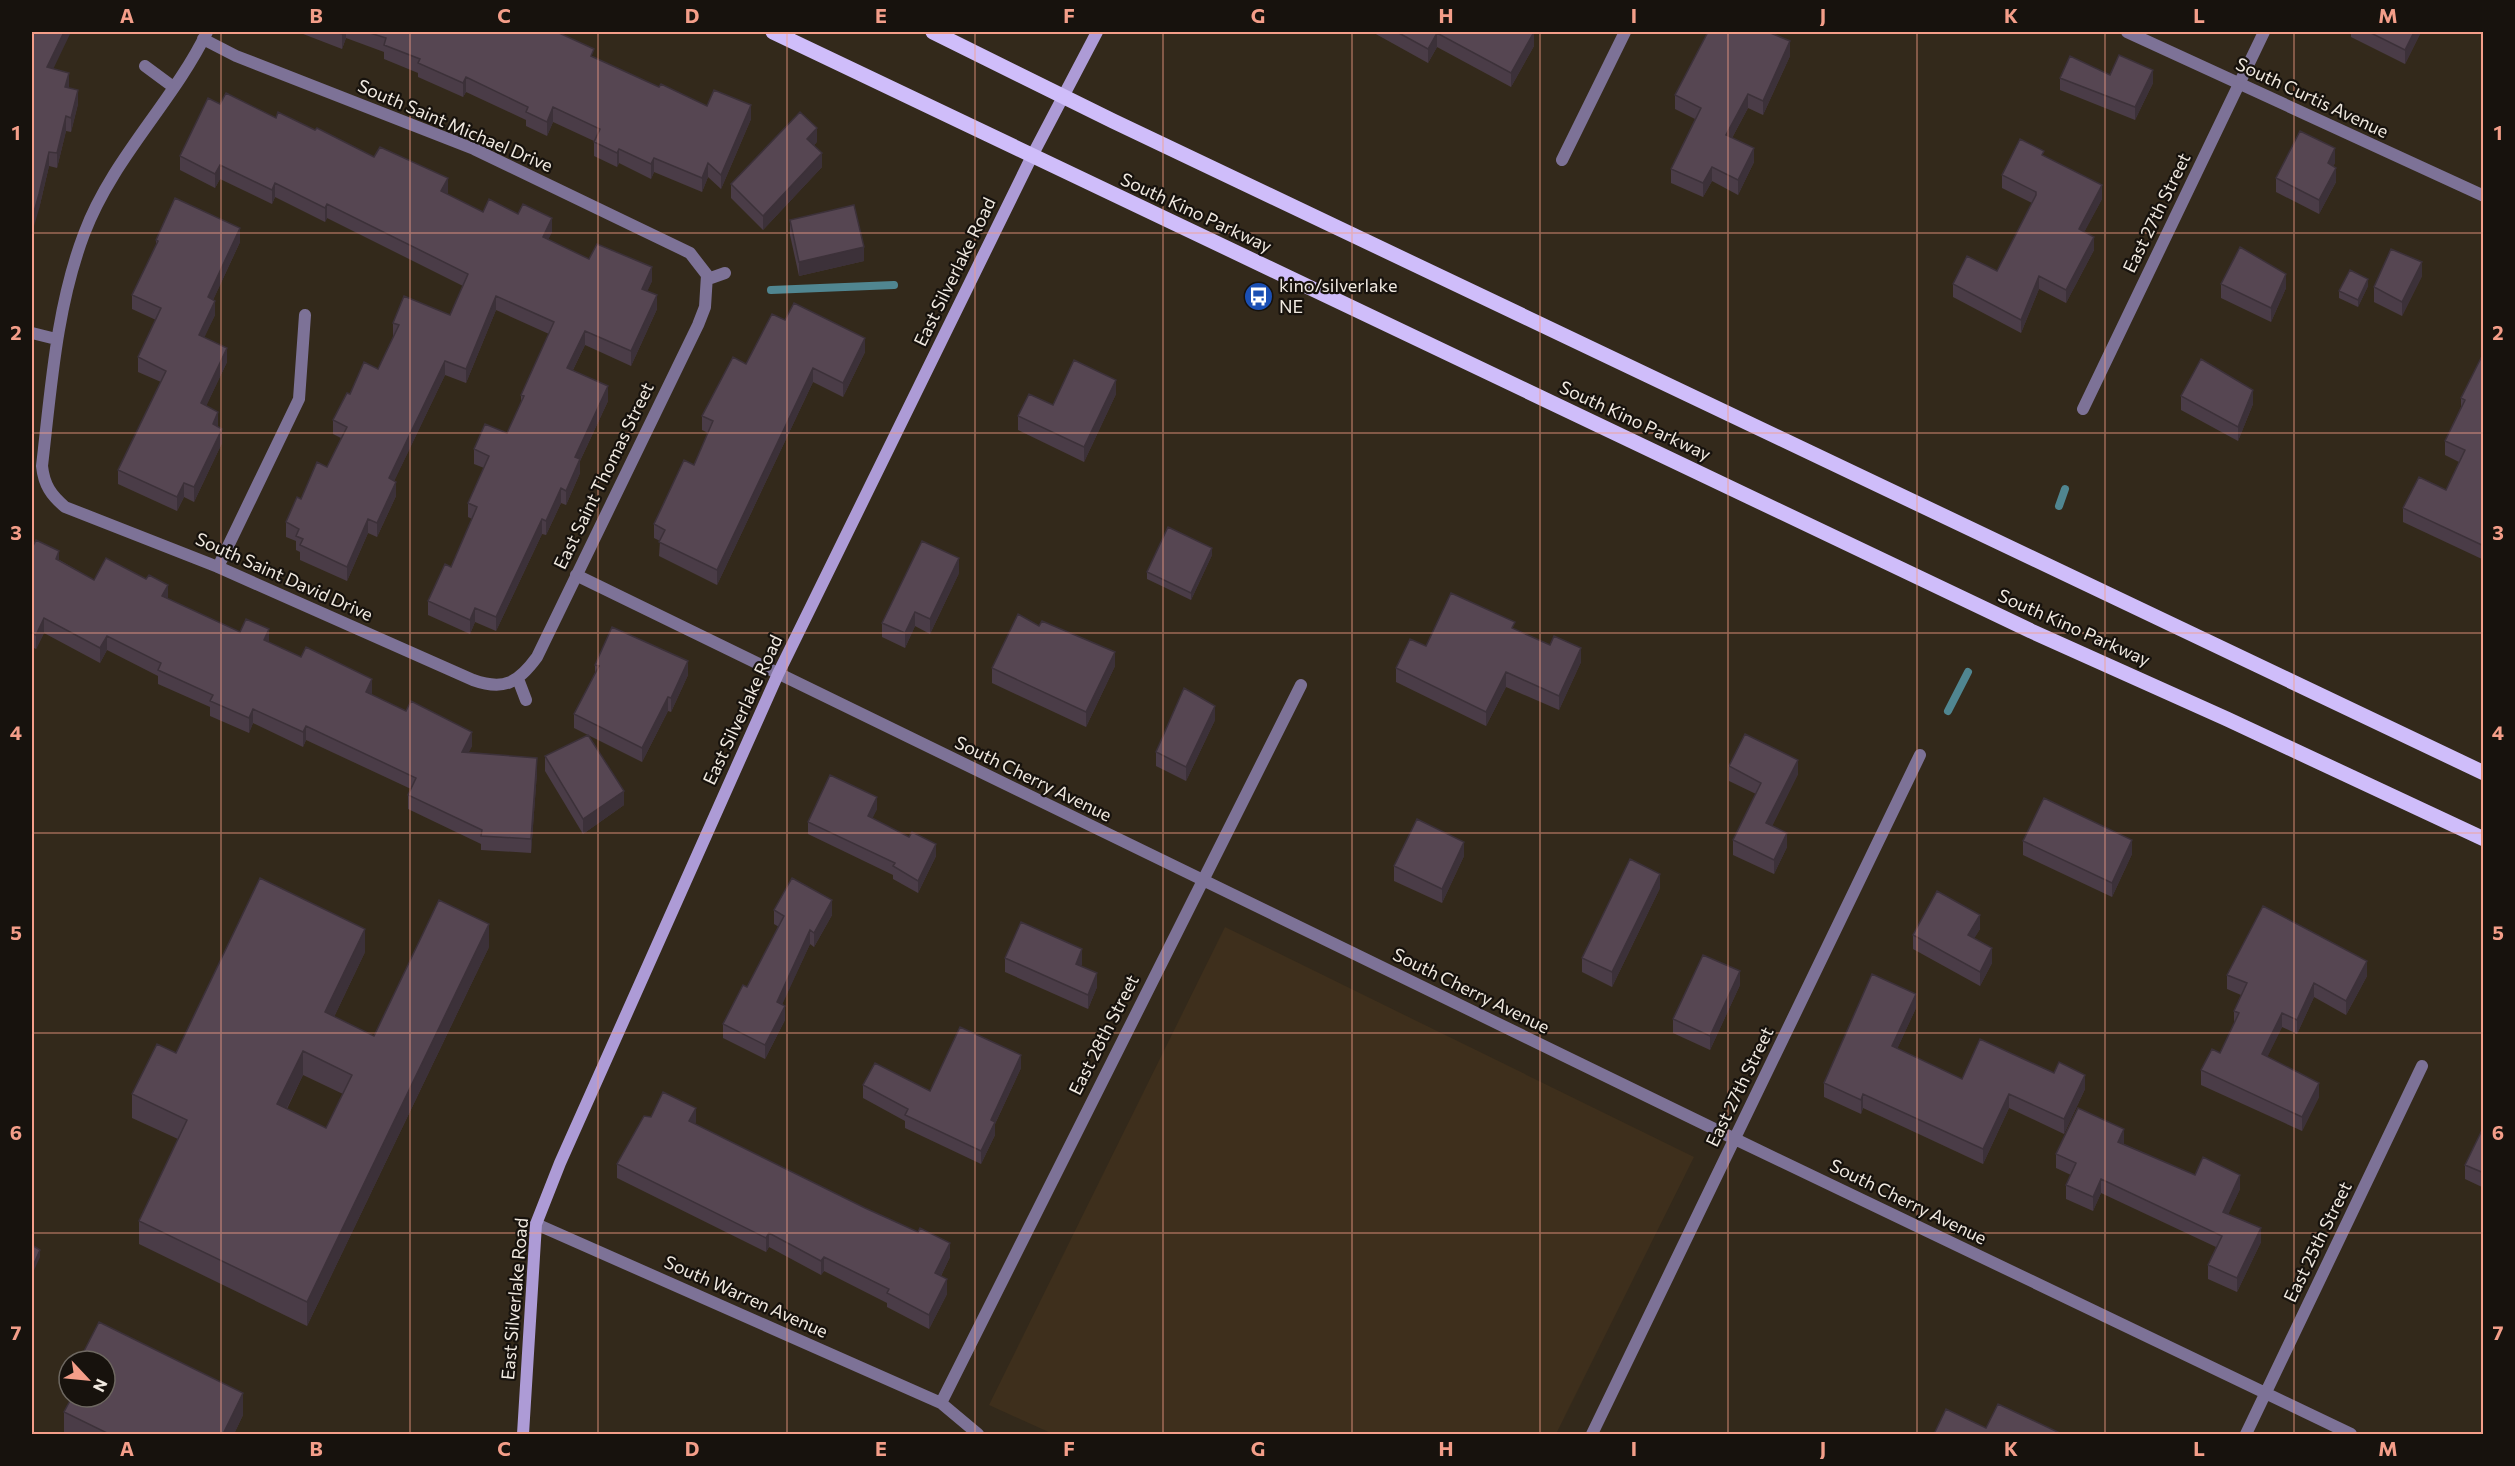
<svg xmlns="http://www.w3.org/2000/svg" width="2515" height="1466" font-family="Commissioner,sans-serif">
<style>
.built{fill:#3e2f1c}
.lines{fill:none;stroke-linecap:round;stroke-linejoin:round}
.stream{stroke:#508691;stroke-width:8}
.street{stroke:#7d7297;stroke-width:12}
.secondary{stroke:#ad9bd6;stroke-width:12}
.primary{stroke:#cfbdfa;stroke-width:15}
.wall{fill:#4a3c47;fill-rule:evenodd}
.shaded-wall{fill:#3c3139}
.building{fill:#564652;stroke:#3c3139;stroke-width:1.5;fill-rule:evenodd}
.grid{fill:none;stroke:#f49e89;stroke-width:1.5;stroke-opacity:0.55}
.labels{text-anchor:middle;stroke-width:4.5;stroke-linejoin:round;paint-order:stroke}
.street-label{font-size:18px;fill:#f0e9e0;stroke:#17120d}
.poi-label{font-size:18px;fill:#f0e9e0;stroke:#17120d;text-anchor:start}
.neatline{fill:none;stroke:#f49e89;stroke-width:2}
.grid-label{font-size:20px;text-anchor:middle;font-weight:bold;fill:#f49e89}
</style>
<rect width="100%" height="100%" fill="#33291b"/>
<path class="built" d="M1225 927 1694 1157 1556 1434H1053L989 1405Z"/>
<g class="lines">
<path class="stream" d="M771 290 894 285
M2059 506 2065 489
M1948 711 1968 672"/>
<path class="street" d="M2127 32 2484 196
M203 39 236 56 474 149 690 253 707 275 705 307 698 325 537 657C518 683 504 691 473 680L218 567 65 507C51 495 44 485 42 466 51 389 56 308 84 234 112 159 173 102 207 32
M145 66 172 86
M1562 160 1625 32
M708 279 725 273
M32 333 56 339
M2083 409 2264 32
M218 567 299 399 305 315
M576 575 1735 1139 2351 1434
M518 679 526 700
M536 1224 941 1403 978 1434
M941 1403 1301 685
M1592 1434 1920 755
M2246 1434 2422 1066"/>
<path class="secondary" d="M523 1434 536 1224 560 1163 778 674 1032 156 1097 32"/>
<path class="primary" d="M773 32 2031 631 2227 719 2484 839
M933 32 1113 121 2484 773"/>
</g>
<path class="wall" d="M298 32H557L594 58 659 87 707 106 751 119 721 189 708 177 702 192 654 172 651 179 619 163 617 167 594 156V141L553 122 547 136 526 126V120L466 92 463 97 418 77V73L384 59V52L346 38 342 49Z
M1374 32H1532L1534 46 1511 87 1437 47 1428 63 1374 33Z
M2351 32H2421L2405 64 2351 37Z
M1790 56 1763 115 1748 108 1732 138 1754 162 1738 195 1712 181 1703 197 1671 183V169L1695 119 1675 109V95Z
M53 69 69 88 78 104 71 132 66 131 57 168 49 166 39 209Z
M2110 75 2153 83 2135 120 2060 90V78Z
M220 104 276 118 315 130 374 157 448 192 447 194 483 212 552 232 548 239 589 259 652 281 647 291 657 309 631 366 585 345 573 370 608 401 580 461V473L566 505 561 503 546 535 542 534 496 631 475 622 470 634 428 615V601L451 567 472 519 468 517V503L484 468 474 464V449L507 433 521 402V395L549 334 496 310 466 383 445 375 394 481 396 496 377 537 368 533 347 581 300 560V552L296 550V541L286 537V522L301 499 327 467 341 438 333 434V420L350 394 378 369 393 337V323L450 315 463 286 327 218 325 222 275 197 272 204 220 179 215 188 180 170V156Z
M817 142 814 145 822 167 763 230 731 198V184Z
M2044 156 2102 199 2084 232 2094 250 2066 303 2039 289 2021 333 1953 297V284L1997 271 2032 203 2002 188V175Z
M2335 163 2333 166 2336 182 2319 214 2276 192V178Z
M790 220 864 261 799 276 790 235Z
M156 240 240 242 213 300 215 315 204 337 227 362 206 406 218 427 222 443 194 502 184 497 177 511 118 484V470L161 382 138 372V357L156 320 132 309V295L156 245Z
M2422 276 2402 316 2374 302V287Z
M2221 284 2286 288 2271 322 2221 298Z
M2368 286 2358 307 2339 298V291Z
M785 320 865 352 843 397 813 382 717 585 659 556 660 541 654 538V524L694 465 708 433 702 430V416L746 364Z
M2484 352V560L2403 522V508L2446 490 2459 462 2445 455V441L2461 407V398Z
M1116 394 1084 462 1018 430V416L1053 405Z
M2181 396 2253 404 2238 441 2181 410Z
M32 544 94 580 168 599 240 632 269 643 372 693 371 694 472 746 468 753 537 772 531 853 481 850V844L408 809V795L411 789 306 740 303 747 253 723 249 733 210 716V707L158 684V676L107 650 100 663 44 633 36 649 32 647Z
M1212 555 1191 600 1147 579V572Z
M959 573 930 634 915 626 905 648 882 637V623Z
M1039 626 1115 666 1086 727 992 683V668Z
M1515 629 1581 662 1559 710 1506 687 1486 726 1396 682V668L1426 646Z
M595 665 688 675 671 712 668 711 642 762 574 728V714L595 673Z
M1215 720 1186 781 1156 766V752Z
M545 756 624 805 583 834 545 771Z
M1729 766 1798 774 1772 826 1787 847 1774 874 1733 855V840L1756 794 1729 781Z
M877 809 872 818 936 856 918 893 893 879V875L808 834V822Z
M2023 841 2132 854 2112 897 2023 855Z
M1464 856 1442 903 1394 881V866Z
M1660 888 1612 987 1582 972V958Z
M774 910 832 915 814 947 810 944 782 1004 785 1020 765 1059 723 1038V1024L747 987 779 927 774 924Z
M1980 929 1974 938 1992 963 1980 986 1913 949V935Z
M489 947 307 1326 139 1244V1221L178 1139 132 1118V1094L176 1053 365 952 334 1017 374 1036ZM303 1075 343 1094 326 1128 287 1109Z
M1005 958 1082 964 1081 966 1097 987 1088 1009 1005 972Z
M2227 975 2367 976 2346 1015 2314 997 2297 1034 2282 1027 2267 1057 2319 1097 2302 1131 2201 1085V1070L2220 1053 2234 1024V1011L2241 995 2227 989Z
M1740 985 1710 1050 1673 1033V1019Z
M1916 1008 1897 1049 1962 1079 2085 1089 2064 1134 2009 1108 1983 1164 1863 1108 1861 1114 1824 1097V1083Z
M1021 1068 995 1124V1135L981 1164 905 1128V1121L863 1098V1085L930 1091Z
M696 1122 695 1124 950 1257 941 1276 947 1294 929 1329 887 1307V1303L824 1271 821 1275 769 1247 766 1252 617 1178V1164Z
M2484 1126V1188L2465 1179V1165Z
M2124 1143V1144L2195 1175 2240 1189 2228 1214 2261 1242 2237 1292 2208 1279V1265L2216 1247 2101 1193 2093 1211 2066 1199V1185L2071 1175 2056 1168V1154Z
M69 1381V1397H105L243 1415 234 1434H64V1412L69 1403Z"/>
<path class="shaded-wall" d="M64 32H71L47 82V67Z
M343 32H346V38L342 49V34Z
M1534 32V46L1511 87V73Z
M2414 32H2421L2405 64V50Z
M1437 33V47L1428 63V49Z
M1790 41V56L1763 115V101Z
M2153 70V83L2135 120V107Z
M69 73V87L65 101V87Z
M466 77V92L463 97V83Z
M78 90V104L71 132V118Z
M1748 94V108L1726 149V135Z
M751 105V119L721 189V175Z
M553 107V122L547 136V122Z
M66 116V131L57 168V153Z
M817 128V142L807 153V139Z
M1754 148V162L1738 195V180Z
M2335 148V163L2328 177V163Z
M619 149V163L617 167V153Z
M49 152V166L39 209 32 233V219Z
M822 153V167L763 230V216Z
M654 158V172L651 179V164Z
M708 163V177L702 192V178Z
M220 165V179L215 188V174Z
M1712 167V181L1703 197V183Z
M2336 168V182L2319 214V200Z
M448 178V192L441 205V191Z
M275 183V197L272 204V190Z
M2102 185V199L2079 242V229Z
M327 204V218L325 222V208Z
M552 218V232L543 251V237Z
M240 228V242L208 311V297Z
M2094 237V250L2066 303V290Z
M864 247V261L799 276V262Z
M2422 262V276L2402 316V302Z
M652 267V281L642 303V289Z
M2286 274V288L2271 322V308Z
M2039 276V289L2021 333V320Z
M2368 279V286L2358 307V300Z
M657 295V309L631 366V351Z
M496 296V310L466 383V369Z
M215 301V315L199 349V335Z
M585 331V345L567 382V368Z
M865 338V352L843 397V383Z
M227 348V362L201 417V403Z
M445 361V375L389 492V478Z
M813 368V382L717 585V570Z
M1116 380V394L1084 462V447Z
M608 386V401L580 461V473L566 505V491L575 457Z
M2253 390V404L2238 441V427Z
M218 412V426L213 438V424Z
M222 429V443L194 502V487Z
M396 482V496L377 537V523Z
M184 483V497L177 511V497Z
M561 488V503L546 535V521Z
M368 519V533L347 581V567Z
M542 519V534L496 631V617Z
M1212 548V555L1191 600V593Z
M59 551V565L56 559Z
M959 558V573L930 634V619Z
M168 585V599L162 596Z
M475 608V622L470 634V620Z
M915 612V626L905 648V633Z
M44 618V633L36 649V635Z
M269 629V643L264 640Z
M107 636V650L100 663V648Z
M1581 648V662L1559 710V696Z
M1115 652V666L1086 727V712Z
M688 661V675L671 712V698Z
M1506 672V687L1486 726V712Z
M372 679V693L366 706V692Z
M668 697V711L642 762V748Z
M1215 706V720L1186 781V767Z
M253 709V723L249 733V718Z
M306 726V740L303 747V732Z
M472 732V746L462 767V752Z
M537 758V772L531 853V839Z
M1798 760V774L1766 838V823Z
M624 791V805L583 834V819Z
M877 797V809L868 828V816Z
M1787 833V847L1774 874V860Z
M2132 840V854L2112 897V883Z
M1464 842V856L1442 903V889Z
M936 844V856L918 893V881Z
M1660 874V888L1612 987V972Z
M832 900V915L814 947V933Z
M1980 915V929L1968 949V935Z
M489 924V947L307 1326V1302Z
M365 929V952L325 1036V1012Z
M810 930V944L777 1016V1002Z
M1992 948V963L1980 986V972Z
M1082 949V964L1076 978V964Z
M2367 961V976L2346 1015V1001Z
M1740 971V985L1710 1050V1036Z
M1097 973V987L1088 1009V995Z
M2314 983V997L2297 1034V1020Z
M1916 994V1008L1892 1060V1046Z
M785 1006V1020L765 1059V1045Z
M2282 1013V1027L2262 1068V1054Z
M303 1051V1075L277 1128V1104Z
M1021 1055V1068L995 1124V1135L981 1164V1151L991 1120Z
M2085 1075V1089L2064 1134V1119Z
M2319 1083V1097L2302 1131V1117Z
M1863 1094V1108L1861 1114V1100Z
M2009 1094V1108L1983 1164V1149Z
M696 1108V1122L689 1135V1121Z
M2124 1129V1143L2118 1156V1142Z
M2240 1175V1189L2223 1226V1212Z
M2101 1179V1193L2093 1211V1197Z
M2261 1228V1242L2237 1292V1278Z
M769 1233V1247L766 1252V1238Z
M950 1243V1257L935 1288V1273Z
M40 1250V1257L32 1275V1268Z
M824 1257V1271L821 1275V1261Z
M947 1279V1294L929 1329V1315Z
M243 1393V1415L234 1434H223Z"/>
<path class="building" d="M32 32H64L47 67 69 73 65 87 78 90 71 118 66 116 57 153 49 152 39 194 32 219Z
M334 32H343L342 34Z
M367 32H557L594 49 591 56 659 87 661 84 707 106 714 90 751 105 721 175 708 163 702 178 654 158 651 164 619 149 617 153 594 142 600 129 553 107 547 122 526 112 528 107 466 77 463 83 418 63 420 59 384 45 386 38Z
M1397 32H1534L1511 73 1437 33 1428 49Z
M1708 32H1768L1790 41 1763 101 1748 94 1726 135 1754 148 1738 180 1712 167 1703 183 1671 169 1701 108 1675 95Z
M2369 32H2414L2405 50Z
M2119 55 2153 70 2135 107 2060 78 2070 56 2110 75Z
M226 93 276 118 278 112 315 130 317 128 374 157 380 147 448 178 441 191 483 212 489 199 518 214 523 204 552 218 543 237 589 259 597 244 652 267 642 289 657 295 631 351 585 331 567 368 608 386 575 457 580 459 566 491 561 488 546 521 542 519 496 617 475 608 470 620 428 601 445 564 451 567 477 507 468 503 489 456 474 449 485 424 507 433 524 396 521 395 554 322 496 296 466 369 445 361 389 478 396 482 377 523 368 519 347 567 300 545 303 539 296 536 299 529 286 522 297 497 301 499 317 462 327 467 347 427 333 420 347 393 350 394 364 362 378 369 399 325 393 323 404 296 450 315 468 274 327 204 325 208 275 183 272 190 220 165 215 174 180 156 208 98 220 104Z
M800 112 817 128 807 139 822 153 763 216 731 184Z
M2300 131 2335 148 2328 163 2336 168 2319 200 2276 178Z
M2020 139 2044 151 2042 155 2102 185 2079 229 2094 237 2066 290 2039 276 2021 320 1953 284 1967 256 1997 271 2036 195V192L2002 175Z
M175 198 240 228 208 297 215 301 199 335 227 348 201 403 218 412 213 424 222 429 194 487 184 483 177 497 118 470 166 371 138 357 161 308 132 295 158 241 156 240Z
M854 205 864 247 799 262 790 220Z
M2240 247 2286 274 2271 308 2221 284Z
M2391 249 2422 262 2402 302 2374 287Z
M2350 270 2368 279 2358 300 2339 291Z
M794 303 865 338 843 383 813 368 717 570 659 542 665 530 654 524 684 460 694 465 713 421 702 416 733 357 746 364 772 314 785 320Z
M2484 352V546L2403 508 2419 477 2446 490 2465 450 2445 441 2465 400 2461 398Z
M2201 359 2253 390 2238 427 2181 396Z
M1074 360 1116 380 1084 447 1018 416 1029 394 1053 405Z
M1168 527 1212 548 1191 593 1147 572Z
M36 540 59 551 56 559 94 580 106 558 146 579 149 575 168 585 162 596 240 632 246 619 269 629 264 640 301 657 306 647 372 679 366 692 406 711 411 701 472 732 462 752 537 758 531 839 481 836 482 830 408 795 416 778 306 726 303 732 253 709 249 718 210 701 213 695 158 670 161 663 107 636 100 648 44 618 36 635 32 633V544L33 546Z
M922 541 959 558 930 619 915 612 905 633 882 623Z
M1451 593 1515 622 1512 628 1550 645 1554 636 1581 648 1559 696 1506 672 1486 712 1396 668 1410 639 1426 646Z
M1018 614 1039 626 1042 621 1115 652 1086 712 992 668Z
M612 627 688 661 671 698 668 697 642 748 574 714 599 666 595 665Z
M1184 688 1215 706 1186 767 1156 752Z
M1745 734 1798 760 1766 823 1787 833 1774 860 1733 840 1761 783 1729 766Z
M588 735 624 791 583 819 545 756Z
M830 775 877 797 868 816 909 837 912 832 936 844 918 881 893 866 895 863 808 822Z
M2044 798 2132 840 2112 883 2023 841Z
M1417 819 1464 842 1442 889 1394 866Z
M1630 859 1660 874 1612 972 1582 958Z
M260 878 365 929 325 1012 374 1036 439 900 489 924 307 1302 139 1221 187 1120 132 1094 157 1044 176 1053ZM303 1051 352 1075 326 1128 277 1104Z
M792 878 832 900 814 933 810 930 777 1002 785 1006 765 1045 723 1024 743 985 747 987 784 916 774 910Z
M1937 891 1980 915 1968 935 1992 948 1980 972 1913 935Z
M2263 906 2367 961 2346 1001 2314 983 2297 1020 2282 1013 2262 1054 2319 1083 2302 1117 2201 1070 2212 1049 2220 1053 2239 1013 2234 1011 2247 983 2227 975Z
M1021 922 1082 949 1076 964 1097 973 1088 995 1005 958Z
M1703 955 1740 971 1710 1036 1673 1019Z
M1872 974 1916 994 1892 1046 1962 1079 1980 1039 2054 1073 2059 1062 2085 1075 2064 1119 2009 1094 1983 1149 1863 1094 1861 1100 1824 1083Z
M960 1027 1021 1055 991 1120 995 1122 981 1151 905 1115 908 1109 863 1085 875 1063 930 1091Z
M663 1092 696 1108 689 1121 865 1208 918 1232 920 1228 950 1243 935 1273 947 1279 929 1315 887 1293 889 1289 824 1257 821 1261 769 1233 766 1238 617 1164 644 1116 651 1117Z
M2078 1108 2124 1129 2118 1142 2195 1175 2203 1157 2240 1175 2223 1212 2261 1228 2237 1278 2208 1265 2222 1236 2101 1179 2093 1197 2066 1185 2076 1163 2056 1154Z
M2484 1126V1173L2465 1165Z
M32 1245 40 1250 32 1268Z
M99 1322 243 1393 223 1434H109L64 1412 72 1397H105V1361H79Z
M1998 1404 2062 1434H1934L1946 1409 1986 1428Z"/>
<path class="grid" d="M221 32V1434M410 32V1434M598 32V1434M787 32V1434M975 32V1434M1163 32V1434M1352 32V1434M1540 32V1434M1728 32V1434M1917 32V1434M2105 32V1434M2294 32V1434M32 233H2484M32 433H2484M32 633H2484M32 833H2484M32 1033H2484M32 1233H2484"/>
<defs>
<symbol id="bus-disc" viewBox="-11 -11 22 22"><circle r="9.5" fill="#1a4fb4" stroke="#17120d"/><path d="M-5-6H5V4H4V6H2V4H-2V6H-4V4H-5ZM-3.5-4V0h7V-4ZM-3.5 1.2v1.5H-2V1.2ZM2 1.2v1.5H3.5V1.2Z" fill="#fff"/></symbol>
</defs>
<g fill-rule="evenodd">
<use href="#bus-disc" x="1242" y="280" width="33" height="33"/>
</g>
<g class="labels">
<g class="street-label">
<text transform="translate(2312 98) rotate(25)" y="6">South Curtis Avenue</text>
<text transform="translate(455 126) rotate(23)" y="6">South Saint Michael Drive</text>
<text transform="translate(1196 213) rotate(25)" y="6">South Kino Parkway</text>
<text transform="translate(2157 213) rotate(-64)" y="6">East 27th Street</text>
<text transform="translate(955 272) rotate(-64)" y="6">East Silverlake Road</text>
<text transform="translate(1635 421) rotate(25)" y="6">South Kino Parkway</text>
<text transform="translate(604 476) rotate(-64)" y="6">East Saint Thomas Street</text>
<text transform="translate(284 577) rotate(24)" y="6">South Saint David Drive</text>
<text transform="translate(2074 628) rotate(24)" y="6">South Kino Parkway</text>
<text transform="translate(743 710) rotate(-65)" y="6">East Silverlake Road</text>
<text transform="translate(1033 779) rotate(26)" y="6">South Cherry Avenue</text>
<text transform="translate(1471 991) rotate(26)" y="6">South Cherry Avenue</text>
<text transform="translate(1104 1035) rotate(-63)" y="6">East 28th Street</text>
<text transform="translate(1740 1087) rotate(-64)" y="6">East 27th Street</text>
<text transform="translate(1908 1202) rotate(26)" y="6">South Cherry Avenue</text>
<text transform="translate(2318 1242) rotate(-64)" y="6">East 25th Street</text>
<text transform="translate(746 1297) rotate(24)" y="6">South Warren Avenue</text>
<text transform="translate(515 1299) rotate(-85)" y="6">East Silverlake Road</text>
</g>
<g class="poi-label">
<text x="1279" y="292">kino/silverlake<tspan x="1279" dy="21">NE</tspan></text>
</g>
</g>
<rect width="2515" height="1466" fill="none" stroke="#17120d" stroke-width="66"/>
<g transform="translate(87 1379) rotate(116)"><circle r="28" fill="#17120d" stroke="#6e6861" stroke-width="1.5"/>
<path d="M0-4.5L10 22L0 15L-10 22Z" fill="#f49e89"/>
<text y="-9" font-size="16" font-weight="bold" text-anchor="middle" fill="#f0e9e0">N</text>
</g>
<rect x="33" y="33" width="2449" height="1400" class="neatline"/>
<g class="grid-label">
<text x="127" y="23">A</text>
<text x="316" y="23">B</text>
<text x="504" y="23">C</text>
<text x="692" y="23">D</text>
<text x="881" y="23">E</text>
<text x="1069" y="23">F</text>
<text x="1258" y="23">G</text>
<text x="1446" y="23">H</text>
<text x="1634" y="23">I</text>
<text x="1823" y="23">J</text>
<text x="2011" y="23">K</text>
<text x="2199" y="23">L</text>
<text x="2388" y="23">M</text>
<text x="16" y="140">1</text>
<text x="2498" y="140">1</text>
<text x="16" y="340">2</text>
<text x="2498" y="340">2</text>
<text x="16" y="540">3</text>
<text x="2498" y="540">3</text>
<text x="16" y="740">4</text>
<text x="2498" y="740">4</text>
<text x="16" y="940">5</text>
<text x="2498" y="940">5</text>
<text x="16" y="1140">6</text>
<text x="2498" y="1140">6</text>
<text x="16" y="1340">7</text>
<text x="2498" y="1340">7</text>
<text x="127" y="1456">A</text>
<text x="316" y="1456">B</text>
<text x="504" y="1456">C</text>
<text x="692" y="1456">D</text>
<text x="881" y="1456">E</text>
<text x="1069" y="1456">F</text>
<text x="1258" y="1456">G</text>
<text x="1446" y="1456">H</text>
<text x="1634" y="1456">I</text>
<text x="1823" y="1456">J</text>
<text x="2011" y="1456">K</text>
<text x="2199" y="1456">L</text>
<text x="2388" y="1456">M</text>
</g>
</svg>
